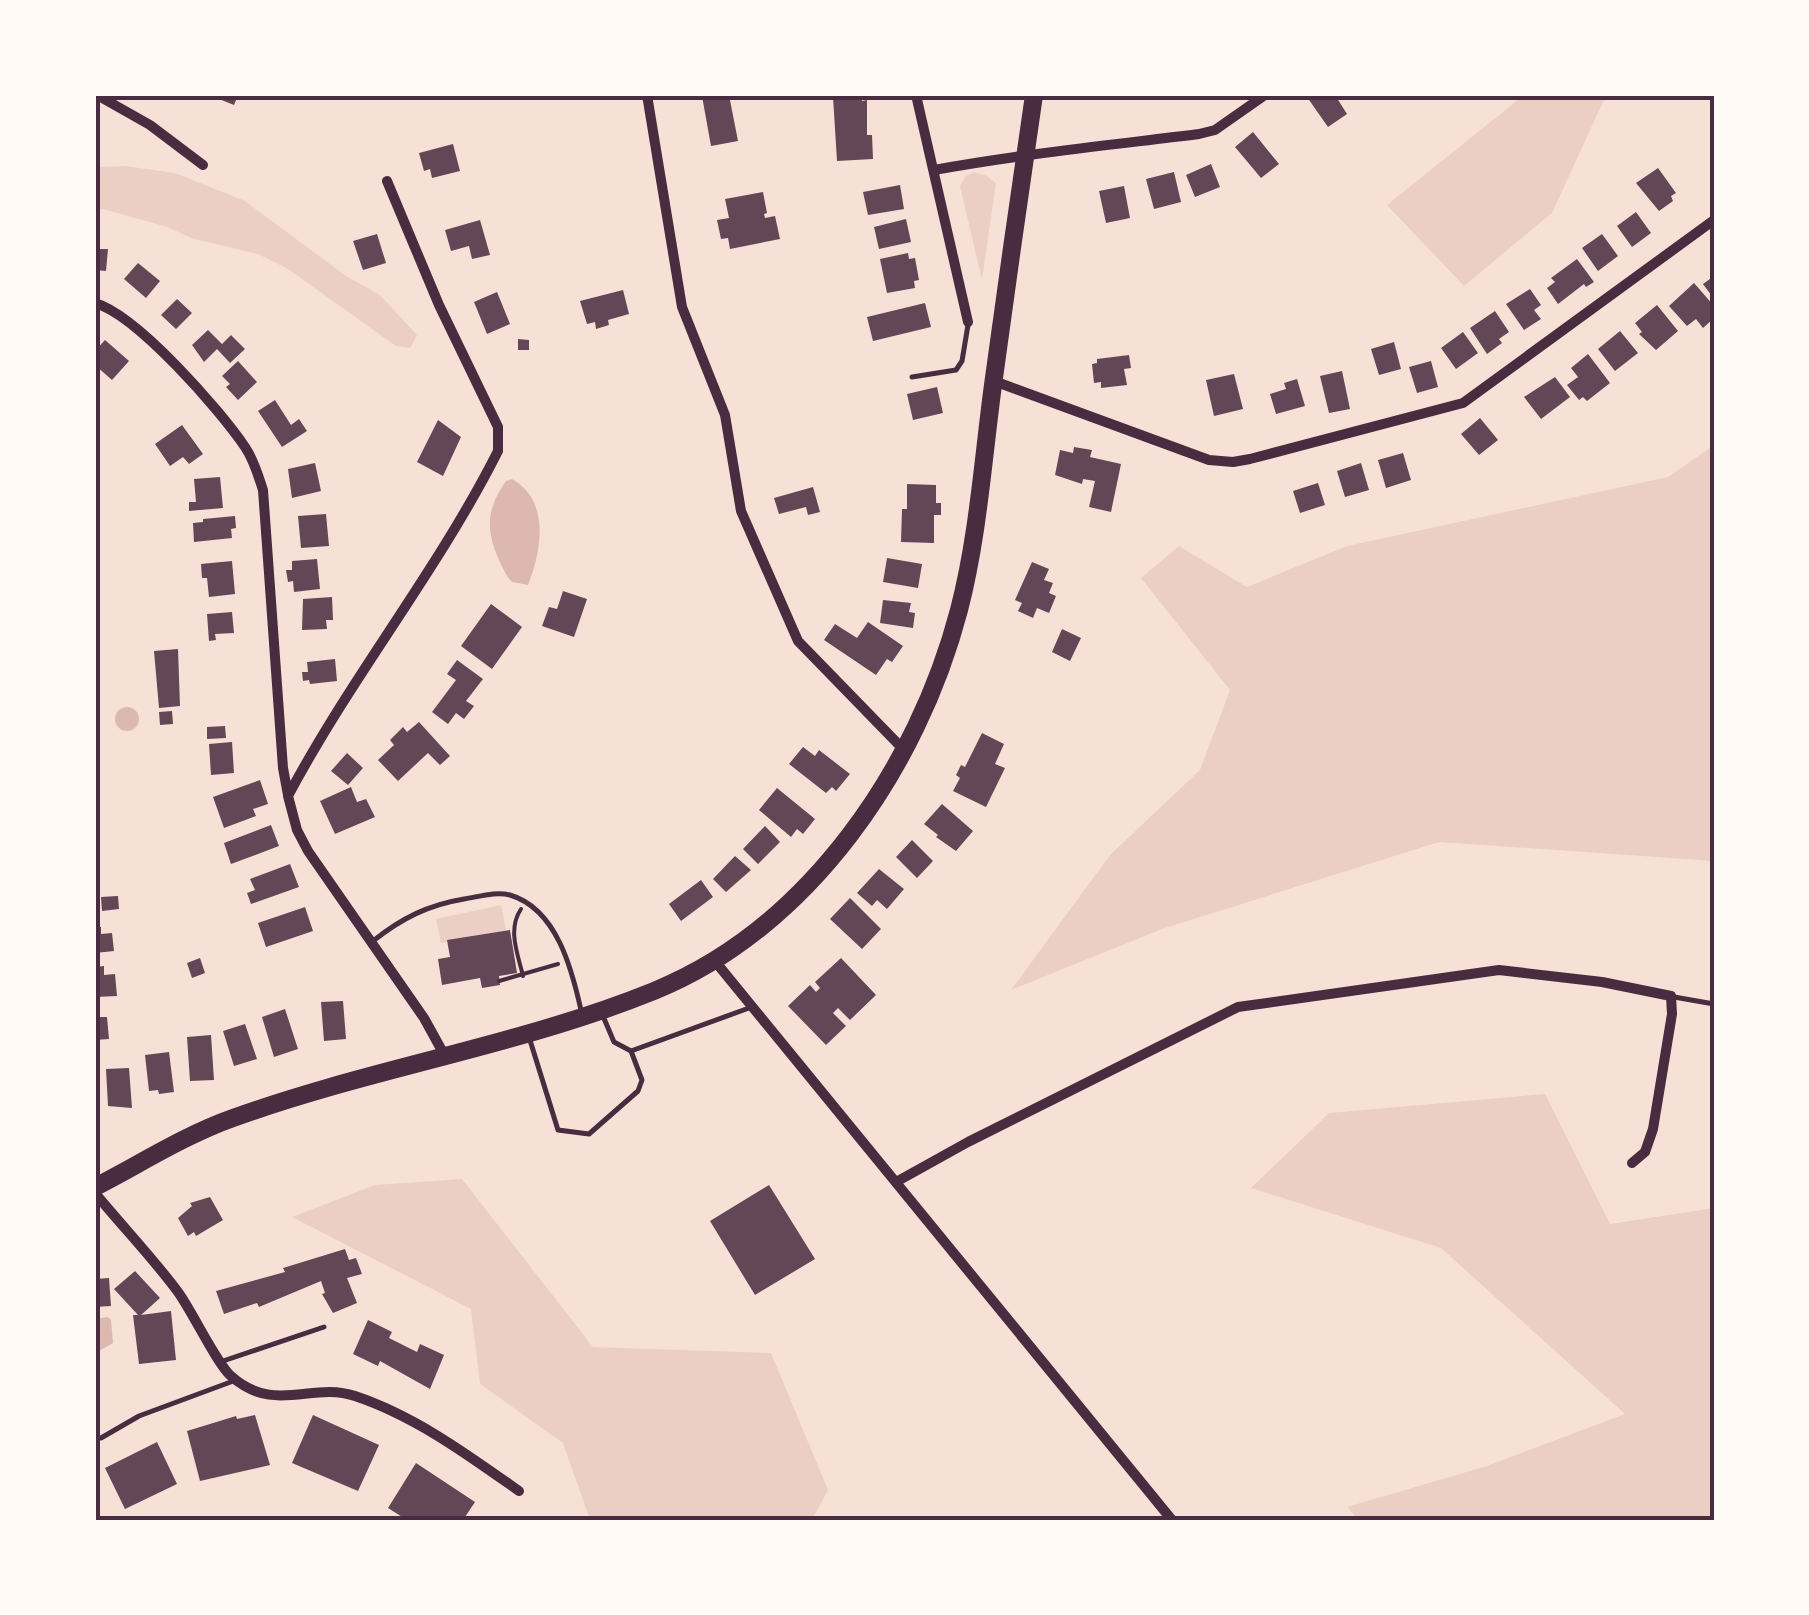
<svg xmlns="http://www.w3.org/2000/svg" width="1809" height="1615" font-family="'IBM Plex Sans',sans-serif">
<style>
.green{fill:#ebcfc5}
.water{fill:#dcb8b0}
.building{fill:#644757}
.lines{fill:none;stroke-linecap:round;stroke-linejoin:round}
.path{stroke:#4a2c40;stroke-width:4}
.service{stroke:#4a2c40;stroke-width:5}
.minor{stroke:#4a2c40;stroke-width:10}
.primary{stroke:#4a2c40;stroke-width:18}
.neatline{fill:none;stroke:#4a2c40;stroke-width:4}
</style>
<rect width="100%" height="100%" fill="#f7e1d7"/>
<path class="green" d="M1524 95H1611L1603 102 1552 213 1464 286 1387 205Z
M125 166 175 173 245 201 346 276 380 295 417 335 410 348 396 346 288 269 258 254 194 239 167 227 103 209 95 211V167Z
M974 172 987 176 996 183 982 280 960 186 966 176Z
M1714 445V861L1439 842 1162 929 1011 990 1110 855 1200 770 1230 690 1141 578 1179 546 1247 587 1347 546 1668 477Z
M501 905 506 930 441 943 436 919Z
M1545 1094 1610 1224 1714 1208V1520H1359L1347 1507 1487 1466 1625 1414 1441 1248 1251 1188 1329 1113Z
M462 1179 593 1347 771 1353 828 1490 812 1520H590L563 1443 480 1384 471 1309 292 1217 375 1185Z"/>
<path class="water" d="M512 479C550 500 542 550 528 585L512 582 507 576C488 540 481 516 506 481Z
M115 719a12 12 0 1 1 24 0a12 12 0 1 1-24 0Z
M108 1317 111 1320 113 1343 101 1350 97 1346 95 1319Z"/>
<path class="building" d="M209 95H238L234 105Z
M729 95 738 141 711 146 702 96Z
M1310 95H1335L1347 114 1328 127 1307 97Z
M861 96 862 101 867 100V135H872L873 159 837 161 833 97Z
M1253 132 1279 164 1261 178 1235 147Z
M453 144 460 171 432 178 430 169 424 171 419 153Z
M1211 164 1220 187 1195 197 1186 175Z
M1658 168 1676 193 1671 196 1673 201 1659 211 1636 183Z
M1174 172 1181 202 1154 209 1146 179Z
M900 185 904 209 868 215 863 192Z
M1124 186 1130 218 1106 223 1099 191Z
M763 192 767 213 764 214 765 218 775 216 780 239 730 249 728 238 721 239 717 220 729 218 725 199Z
M1636 212 1651 233 1632 247 1617 226Z
M906 219 911 242 879 249 874 227Z
M480 220 490 255 472 259 469 246 451 251 445 230Z
M377 234 386 263 363 270 353 241Z
M1602 234 1618 256 1598 271 1582 248Z
M95 249H108L106 271 95 270Z
M908 253 909 259 915 258 919 280 914 281 915 288 887 293 880 259Z
M1577 259 1594 282 1586 287 1584 284 1558 304 1547 288 1555 282 1551 278Z
M138 263 160 281 146 298 124 279Z
M1714 276V299L1703 284Z
M1694 283 1714 306V318L1703 328 1696 319 1687 326 1669 306Z
M1530 289 1541 305 1534 310 1541 319 1524 330 1506 304Z
M623 290 629 314 608 320 609 325 596 329 595 322 587 324 580 301Z
M497 292 510 324 487 334 474 302Z
M177 299 192 313 176 329 161 315Z
M925 303 931 327 873 341 867 317Z
M1657 305 1678 331 1656 350 1639 334 1642 332 1635 323Z
M1495 311 1509 332 1499 339 1502 343 1487 354 1470 328Z
M208 330 222 344 231 335 245 349 230 363 217 349 204 362 192 345Z
M1620 331 1638 353 1615 371 1598 349Z
M1463 332 1478 353 1456 369 1441 348Z
M518 339 529 340V350H518Z
M105 340 129 361 112 380 95 365V351Z
M1394 342 1401 369 1379 375 1371 349Z
M1588 354 1610 383 1587 401 1583 397 1579 400 1567 385 1578 377 1571 368Z
M1129 355 1131 368 1124 369 1127 385 1101 388V382L1094 383 1092 364 1097 363V359Z
M238 361 257 382 238 400 226 387 230 384 222 376Z
M1431 361 1438 387 1417 393 1409 367Z
M1342 371 1350 409 1329 413 1320 376Z
M1234 374 1243 409 1214 416 1206 380Z
M1555 377 1570 397 1541 419 1524 397Z
M1297 379 1305 406 1276 414 1270 394 1286 389 1284 383Z
M937 387 943 413 913 420 907 394Z
M275 400 291 425 299 419 307 431 282 447 258 411Z
M1480 418 1498 440 1479 455 1461 434Z
M438 420 461 437 443 476 417 462Z
M182 425 203 454 189 464 183 457 170 466 155 444Z
M1074 447 1092 450 1090 457 1121 464 1111 512 1089 507 1095 481 1083 479 1082 484 1055 475 1060 450 1073 453Z
M1403 453 1411 480 1386 488 1378 460Z
M315 463 321 491 292 498 288 469Z
M1361 463 1369 490 1345 497 1337 471Z
M220 477 223 508 189 511V502H196L194 479Z
M1318 483 1325 505 1300 513 1293 491Z
M907 484 936 485V503H941V515H934V543L901 542 902 509H907Z
M813 487 820 512 808 515 806 507 779 514 774 498Z
M326 514 329 546 301 548 298 516Z
M235 516 236 528 231 529 232 538 194 542 193 523 203 522V519Z
M887 558 922 564 918 588 883 582Z
M317 559 320 589 294 592 293 581 288 582 286 570H292V561Z
M232 561 235 594 209 597 207 578H202L201 564Z
M1032 562 1049 569 1044 580 1053 583 1049 593 1056 596 1049 613 1037 608 1033 618 1018 611 1022 603 1015 600Z
M563 591 587 599 574 637 542 626 549 607 557 609Z
M332 597 333 620H326L327 629 302 630 303 599Z
M883 600 911 603 909 612 915 613 913 628 880 623Z
M491 604 522 627 492 669 461 646Z
M232 612 234 633 215 634 216 640 209 641 207 614Z
M868 622 903 646 892 662 887 659 876 675 824 640 835 624 857 638Z
M1062 629 1081 638 1070 661 1052 652Z
M178 649 180 706 159 708 154 651Z
M335 659 337 681 310 684 309 680 303 681 302 672H308L307 662Z
M457 660 483 679 466 701 474 706 464 719 456 713 448 724 432 712 456 680 447 674Z
M172 711 173 724 160 725 159 712Z
M419 722 450 756 440 765 428 753 398 781 378 760 394 745 390 740 403 727 407 732Z
M225 726 226 738 207 739V727Z
M982 733 1004 744 995 764 1005 768 986 807 953 791 960 778 956 775 961 765 965 767Z
M232 742 234 773 211 775 209 744Z
M803 747 815 756 819 750 850 774 836 791 832 787 826 793 789 764Z
M347 753 363 768 348 785 331 771Z
M260 780 268 804 253 809 256 816 224 828 213 797Z
M351 787 357 802 366 799 375 817 335 834 320 801Z
M777 788 815 819 803 834 797 829 791 837 759 810Z
M942 804 973 831 956 851 936 837 938 835 924 824Z
M271 825 279 846 231 864 224 843Z
M765 826 780 842 758 864 743 849Z
M912 840 933 861 917 878 896 857Z
M735 856 751 870 726 892 713 879Z
M290 864 299 887 251 904 247 893 255 890 250 879Z
M879 869 904 889 887 909 877 900 872 906 857 893Z
M701 880 713 897 681 921 669 904Z
M118 896 119 909 102 911 101 897Z
M850 898 881 929 862 949 830 919Z
M305 907 313 931 266 947 258 923Z
M95 927H101V934L112 933 114 951 95 953Z
M510 930 517 973 499 976 500 985 482 988 480 978 442 985 438 959 450 957 447 940Z
M200 958 205 973 192 978 187 963Z
M841 958 876 995 850 1020 838 1008 833 1013 846 1026 826 1045 788 1006 810 985 816 992 820 988 815 982Z
M104 966V975L115 974 117 996 95 997V967Z
M343 1001 346 1039 324 1041 321 1002Z
M285 1009 298 1049 274 1057 262 1017Z
M95 1017H107L109 1039 95 1040Z
M245 1024 257 1059 234 1066 223 1031Z
M211 1035 214 1080 190 1081 187 1037Z
M169 1052 174 1092 159 1094 158 1090 149 1091 145 1055Z
M129 1068 132 1108 108 1106 106 1069Z
M769 1185 815 1259 755 1295 710 1221Z
M210 1197 223 1220 196 1236 194 1232 188 1236 178 1218 192 1206 190 1203Z
M345 1249 349 1260 356 1258 362 1274 347 1278 357 1303 333 1313 322 1294 325 1293 321 1281 259 1307 257 1303 224 1314 216 1291 285 1272 283 1268Z
M135 1271 160 1298 141 1315 171 1311 176 1360 139 1364 133 1315H138L114 1289Z
M109 1278 111 1306 95 1307V1279Z
M368 1320 392 1332 389 1338 417 1352 420 1344 444 1355 430 1389 380 1361 378 1366 353 1354Z
M255 1415 270 1465 200 1481 187 1431 236 1416 237 1419Z
M313 1415 379 1445 358 1491 292 1463Z
M157 1442 177 1484 125 1509 105 1468Z
M416 1463 475 1502 463 1520H407L388 1508Z"/>
<g class="lines">
<path class="path" d="M521 909C507 930 518 954 523 976
M499 981 558 964"/>
<path class="service" d="M912 377 956 370 962 361 968 325
M373 941C402 918 428 905 464 899 478 897 496 891 510 895 557 909 572 970 581 1010
M1674 997 1714 1004
M603 1016 614 1042 631 1051 749 1008
M529 1037 558 1130 589 1134 638 1091 642 1080 631 1051
M223 1361 324 1327
M101 1438 139 1416 236 1380"/>
<path class="minor" d="M97 95 150 125 203 165
M647 95 682 307 725 415 741 511 798 641 903 749
M916 95 968 322
M934 170C1022 154 1111 145 1199 134L1215 130 1265 95
M387 181 439 305 498 427V451C437 572 351 677 288 796L297 830 308 851 424 1018 446 1058
M95 303C137 315 220 410 245 447 254 460 258 475 263 490L283 768 288 795
M994 381 1209 460 1233 462 1250 459 1463 403 1714 220
M714 960 1172 1520
M896 1182 968 1142 1238 1007 1499 970 1602 982 1671 996 1672 1014 1653 1129 1645 1152 1632 1163
M95 1193C122 1226 153 1258 178 1292 192 1311 217 1364 231 1376 275 1415 312 1381 355 1396 415 1416 468 1455 519 1491"/>
<path class="primary" d="M95 1187C140 1164 185 1135 233 1118 371 1068 518 1046 654 991 809 928 918 767 959 610 978 537 983 459 993 385 1006 288 1020 192 1034 95"/>
</g>
<rect width="1809" height="1615" fill="none" stroke="#fffaf5" stroke-width="195"/>
<rect x="98" y="98" width="1614" height="1420" class="neatline"/>
</svg>
